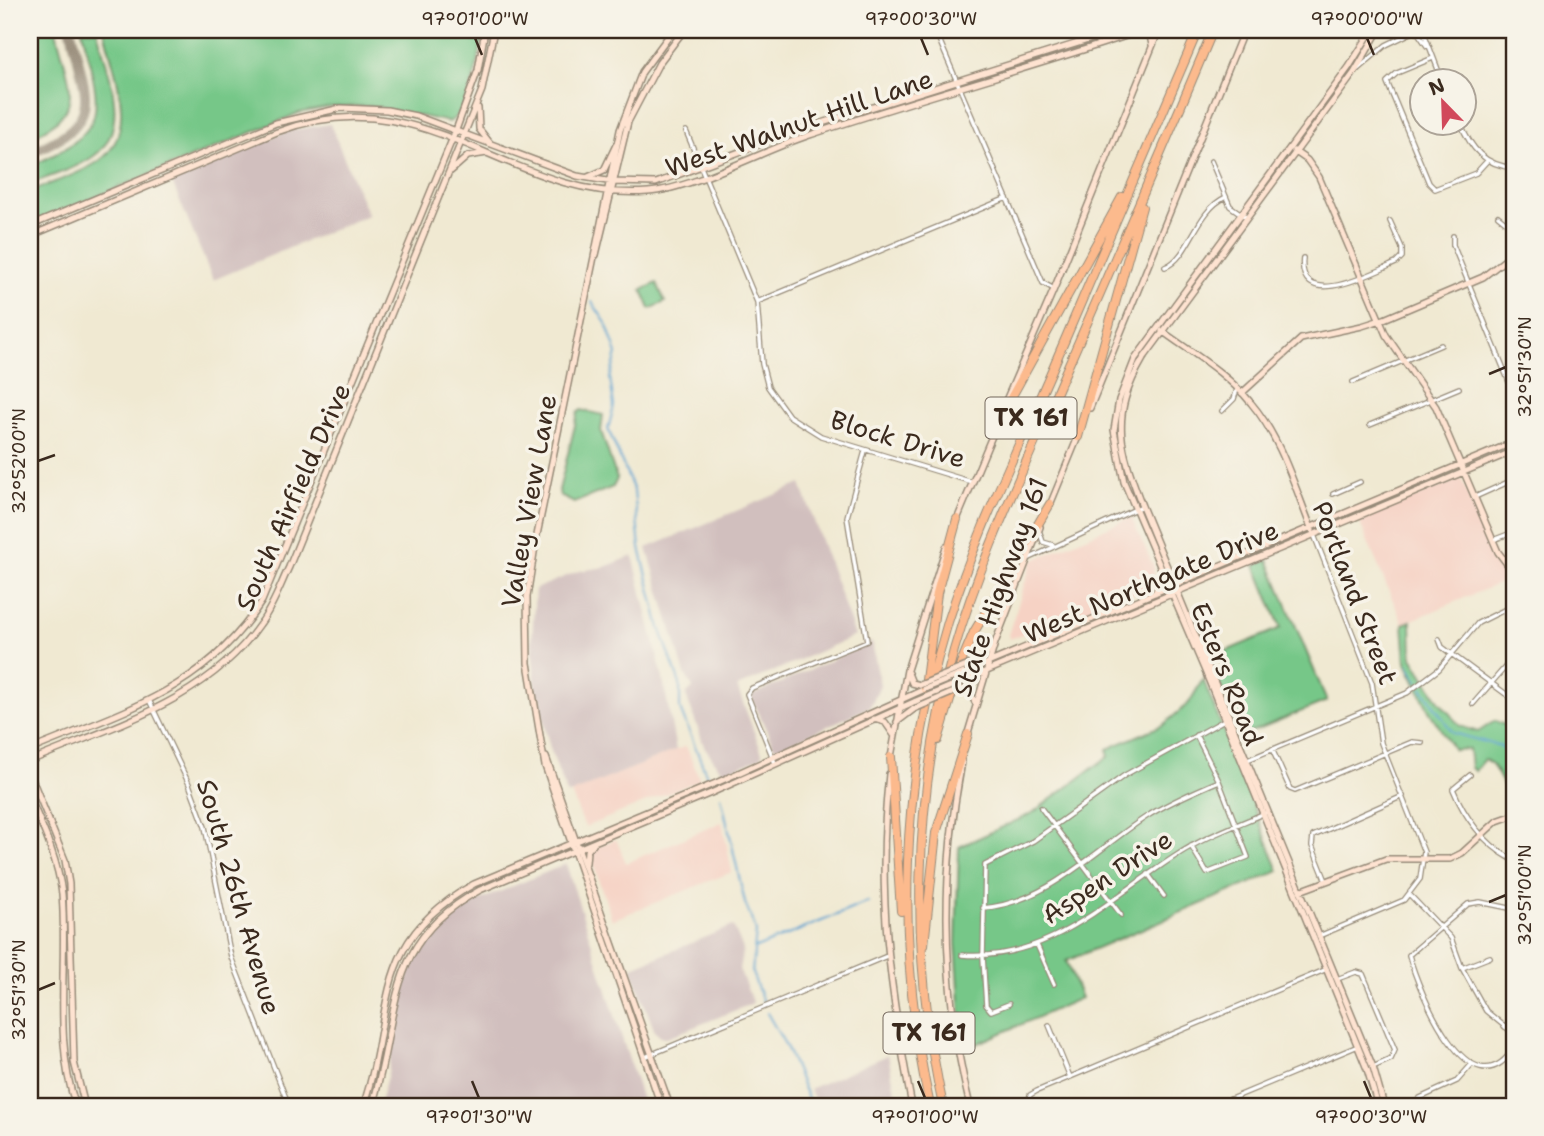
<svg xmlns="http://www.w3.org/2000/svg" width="1544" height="1136" font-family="'Shantell Sans',sans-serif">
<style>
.built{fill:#f6d2c4}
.industrial{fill:#d1bfbe}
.green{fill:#76c788;stroke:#587853;stroke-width:2}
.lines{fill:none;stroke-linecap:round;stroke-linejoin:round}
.stream{stroke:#59a1d0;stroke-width:2}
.taxiway{stroke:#968a78;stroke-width:10}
.street-casing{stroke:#968a78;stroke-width:6}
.secondary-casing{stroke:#968a78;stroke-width:8}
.highway-casing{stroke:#968a78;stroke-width:10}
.street{stroke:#fff;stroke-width:3.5}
.secondary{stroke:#fee3d1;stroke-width:5}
.highway{stroke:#fcba8d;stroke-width:8}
.secondary-bridge-casing{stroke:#968a78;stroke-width:8;stroke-linecap:butt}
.secondary-bridge{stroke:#fee3d1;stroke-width:5}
.ticks{fill:none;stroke:#3b2a1e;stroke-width:2.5}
.labels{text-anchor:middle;stroke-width:7;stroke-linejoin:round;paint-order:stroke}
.shield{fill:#f7f3e8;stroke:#73665b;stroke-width:2}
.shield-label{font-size:24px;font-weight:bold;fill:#3b2a1e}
.street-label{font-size:26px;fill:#3b2a1e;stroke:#f7f3e8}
.neatline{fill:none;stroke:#3b2a1e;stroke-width:2.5}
.ticks-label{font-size:18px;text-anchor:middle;fill:#3b2a1e}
</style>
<rect width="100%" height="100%" fill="#f7f3e8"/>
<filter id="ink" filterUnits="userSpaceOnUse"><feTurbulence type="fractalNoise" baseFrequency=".0143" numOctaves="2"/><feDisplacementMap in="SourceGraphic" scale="14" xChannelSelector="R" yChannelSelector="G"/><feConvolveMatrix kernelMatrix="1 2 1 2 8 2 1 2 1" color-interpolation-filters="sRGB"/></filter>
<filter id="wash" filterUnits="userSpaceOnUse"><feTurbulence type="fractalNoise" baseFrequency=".00686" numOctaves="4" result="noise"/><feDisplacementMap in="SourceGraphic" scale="28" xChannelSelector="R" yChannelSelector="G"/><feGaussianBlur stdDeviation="1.57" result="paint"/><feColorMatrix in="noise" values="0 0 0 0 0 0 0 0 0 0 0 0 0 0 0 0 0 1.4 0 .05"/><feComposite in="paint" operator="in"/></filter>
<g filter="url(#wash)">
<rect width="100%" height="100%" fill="#f0e9d2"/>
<path class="built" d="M1461 478 1491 548 1509 574 1500 583 1403 624 1359 521Z
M1131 517 1154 567 1153 585 1067 623 1055 622 1052 616 1048 623 1010 639 1008 635 1032 561Z
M686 746 700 780 585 827 571 793Z
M722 822 732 872 612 920 590 854 592 849 616 839 626 863Z"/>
<path class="industrial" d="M330 124 368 215 213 280 171 180 287 131Z
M801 484 855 636 737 687 762 753 761 757 723 773 704 746 686 695 693 688 685 674 647 548Z
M633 556 663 679 676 750 567 795 550 748 536 691 532 643 535 589 579 571 605 567Z
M872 642 880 685 870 707 779 748 774 747 751 696Z
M566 864 644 1106H379L388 1073 399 1002 413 960 442 926 473 903Z
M733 926 743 949 739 969 753 1003 667 1038 660 1036 655 1032 631 968Z
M888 1055 898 1106H818L809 1089Z"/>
<path class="green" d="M30 30H56C68 85 90 109 30 138Z
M82 30H97C106 67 133 128 94 156 76 169 50 176 30 184V166C114 130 100 109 82 30Z
M104 30H483C481 53 470 111 449 122L371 106 332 107 299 113 30 224V192C52 182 79 175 99 161 140 132 113 69 104 30Z
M657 283 665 302 650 309 642 290Z
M581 410 603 415 601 431 617 479 613 487 574 503 560 496 559 490 578 413Z
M1268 560 1327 701 1241 736 1214 671 1224 666 1219 654 1281 628 1255 565Z
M1411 621 1412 657 1439 701 1460 726 1478 732 1495 721 1514 729V788L1505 787 1492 764 1484 759 1475 771 1471 768 1469 749 1454 750 1429 711 1406 663 1403 624Z
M1203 679 1279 871 1066 961 1081 998 963 1050 956 943 959 847 1031 814 1109 756 1107 749 1163 725 1189 703Z"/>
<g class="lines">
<path class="stream" d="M592 302 606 323 617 354 610 378 614 406 608 429 634 491 640 548 660 628 680 684V709L707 776
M1408 665 1418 681
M1422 688 1453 733 1500 746 1514 760
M721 796 745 903 756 931 752 973 763 1002
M756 948 868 902
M767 1013 786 1046 811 1106"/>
<path class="taxiway" d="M30 153C106 121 86 99 71 30"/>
</g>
</g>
<g filter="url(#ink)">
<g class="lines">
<defs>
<path id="street" d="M935 30 1043 283 1054 289
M1416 30 1427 46
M1423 30 1442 80
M1433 58 1397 73 1387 82 1429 183 1435 189 1476 173 1487 161
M1358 69 1386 45 1417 30
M1460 122C1471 149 1484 165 1514 168
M686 131 757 302 762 364 768 387 789 416 821 436 972 482
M1211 161 1230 206 1247 218
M1498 216 1514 229
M1453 236V245L1514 394
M1303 258C1297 313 1373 273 1396 263L1402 257V248L1390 221
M1165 267C1190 258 1195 211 1226 197
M757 302 1007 198
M1353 382 1441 345
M1222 411 1234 399 1237 389
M1370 425 1459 388
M1333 494 1360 482
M1475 497 1506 483
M1040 533 1043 542 1053 545
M1314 535 1372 683 1381 743 1424 852 1420 879 1404 900 1319 936
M1493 540 1514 532
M1030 558 1142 506
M1439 639 1442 647 1514 700
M149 700 189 784 205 827 231 957 289 1106
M1473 704 1514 657
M1272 749 1290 789 1295 791 1412 742 1422 743
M1245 761 1407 693 1439 669 1478 623 1514 605
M775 763 747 694 752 688 867 641 847 517 865 451
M1470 775 1453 789C1464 816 1484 844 1510 858
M1041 808 1121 915
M1191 846 1207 873 1248 857 1219 781 1196 735
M1148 874 1164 896
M1326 881 1312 846 1313 836 1403 796
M1409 894 1451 938 1462 968 1486 1011 1514 1034
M983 908C1047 903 1095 850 1146 817 1169 802 1194 792 1219 781
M1514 909 1480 902 1468 904 1409 955C1418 990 1470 1116 1514 1048
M1037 945 1054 984
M962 955C1050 962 1108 899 1177 855 1204 837 1235 826 1265 813
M1462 968 1490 957
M1337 979 1356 972 1363 974 1395 1050 1391 1059 1373 1067
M1009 1004 991 1011 986 1005 983 957 985 865 1033 841 1125 775 1226 719
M1049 1025 1070 1077
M1505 1027 1514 1015
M645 1057 887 956
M1028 1106 1030 1095 1037 1091 1327 969
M1214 1106 1358 1046
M1413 1106 1420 1098 1457 1081 1472 1064"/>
<path id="secondary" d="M1372 30 1349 67 1135 359 1119 400 1114 430 1124 482 1205 671 1367 1069 1378 1106
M1379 30 1354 73 1143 359C1109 417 1120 447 1142 506L1373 1067 1384 1106
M1139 31 1150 36 1152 45
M478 108 479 129 490 143
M1294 151 1307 160 1319 177 1386 335 1436 407 1498 552 1514 573
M451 171 468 156 487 153
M588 177 604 170 616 145
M30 226 276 123 341 108 387 110 416 116 577 176 613 182 656 183 793 132 1120 30
M30 236 277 132C428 75 508 202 648 192 692 189 762 151 807 136 918 98 1033 68 1144 30
M596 255 628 122 659 63 684 30
M1162 331C1192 353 1228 374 1251 403 1281 438 1295 488 1312 530
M1242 393 1301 339 1362 326 1384 319 1483 277 1514 253
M1004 405 1054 289 1159 30
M1090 408 1244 30
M1050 505 1078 437
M956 522 997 424
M1155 593 1164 574
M969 665 982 658 993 646
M908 673 912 683 920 685
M964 673 1514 442
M963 681 1514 451
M961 689 969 691 976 704
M874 719 885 722 894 735
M897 722 914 709
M967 736 995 643 1040 527
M30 750C123 711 204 691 262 601L456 130 478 70 485 30
M546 757 670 1106
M891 757 907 670 946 547
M30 761C112 726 207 701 260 624 273 607 280 586 289 567L482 90 494 30
M962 762C940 877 942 993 970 1106
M30 774 65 860 69 884 74 1062 85 1106
M889 774C876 891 890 992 912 1106
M30 798C43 828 58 860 62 894 68 961 53 1042 76 1106
M586 863 587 851 593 844
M1300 891 1386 859H1450L1462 853 1497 821 1514 815
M363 1106C396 1011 368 943 474 884L716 783 925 689
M372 1106C401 1016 381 943 480 890L711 793 916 701
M661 1106 545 766 528 663 527 597 536 540 620 130 642 72 673 30"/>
<path id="highway" d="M996 425 1122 197
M1078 437 1142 207
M925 688 937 593 957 519
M938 740 961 663 974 632 1050 504
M891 757 901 911
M924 945 936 833 968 734
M930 1106C895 946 900 779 948 622 975 536 1016 453 1052 370 1101 256 1150 143 1198 30
M943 1106C910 955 912 799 954 650 981 557 1024 469 1062 380 1113 264 1164 147 1213 30"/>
</defs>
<use href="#street" class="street-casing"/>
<use href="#secondary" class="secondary-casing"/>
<use href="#highway" class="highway-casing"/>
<use href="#street" class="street"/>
<use href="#secondary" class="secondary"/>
<use href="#highway" class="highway"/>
<defs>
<path id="secondary-bridge" d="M920 685 969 665
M925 689 964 673
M916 701 963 681
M914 709 961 689"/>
</defs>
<use href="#secondary-bridge" class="secondary-bridge-casing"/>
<use href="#secondary-bridge" class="secondary-bridge"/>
</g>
</g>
<path class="ticks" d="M475 38 482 55M921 38 928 55M1367 38 1374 55M1489 374 1506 367M38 461 55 455M1489 902 1506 895M38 990 55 983M472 1081 479 1098M918 1081 925 1098M1364 1081 1371 1098"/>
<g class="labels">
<g class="shield">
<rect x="985.5" y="397.5" width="91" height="41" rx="5"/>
<rect x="883.5" y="1012.5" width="91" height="41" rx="5"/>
</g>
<g class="shield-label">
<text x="1031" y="426">TX 161</text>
<text x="929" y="1041">TX 161</text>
</g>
<g class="street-label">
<text transform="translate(799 123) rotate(-19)" y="9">West Walnut Hill Lane</text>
<text transform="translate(898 439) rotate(17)" y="9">Block Drive</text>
<text transform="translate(293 497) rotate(-66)" y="9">South Airfield Drive</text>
<text transform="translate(529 501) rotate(-80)" y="9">Valley View Lane</text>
<text transform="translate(1151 582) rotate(-23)" y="9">West Northgate Drive</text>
<text transform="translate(1000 587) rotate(-70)" y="9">State Highway 161</text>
<text transform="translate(1355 593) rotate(69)" y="9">Portland Street</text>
<text transform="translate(1227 674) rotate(68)" y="9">Esters Road</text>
<text transform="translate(1107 877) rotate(-33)" y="9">Aspen Drive</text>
<text transform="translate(239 897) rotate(74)" y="9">South 26th Avenue</text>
</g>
</g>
<rect width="1544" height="1136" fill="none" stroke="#f7f3e8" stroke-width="77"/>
<g transform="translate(1443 102) rotate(337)"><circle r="33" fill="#f7f3e8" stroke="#aca397" stroke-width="2"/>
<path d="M0-5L12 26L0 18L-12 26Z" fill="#d1495b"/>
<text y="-10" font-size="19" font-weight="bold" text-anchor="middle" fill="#3b2a1e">N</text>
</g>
<rect x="38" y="38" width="1468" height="1060" class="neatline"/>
<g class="ticks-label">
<text x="475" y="25">97°01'00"W</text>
<text x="921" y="25">97°00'30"W</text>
<text x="1367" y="25">97°00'00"W</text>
<text transform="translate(1525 367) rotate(-90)" y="6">32°51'30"N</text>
<text transform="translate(19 461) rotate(-90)" y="6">32°52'00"N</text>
<text transform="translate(1525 895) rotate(-90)" y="6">32°51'00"N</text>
<text transform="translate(19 990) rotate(-90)" y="6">32°51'30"N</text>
<text x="479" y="1123">97°01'30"W</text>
<text x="925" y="1123">97°01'00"W</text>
<text x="1371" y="1123">97°00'30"W</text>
</g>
</svg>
